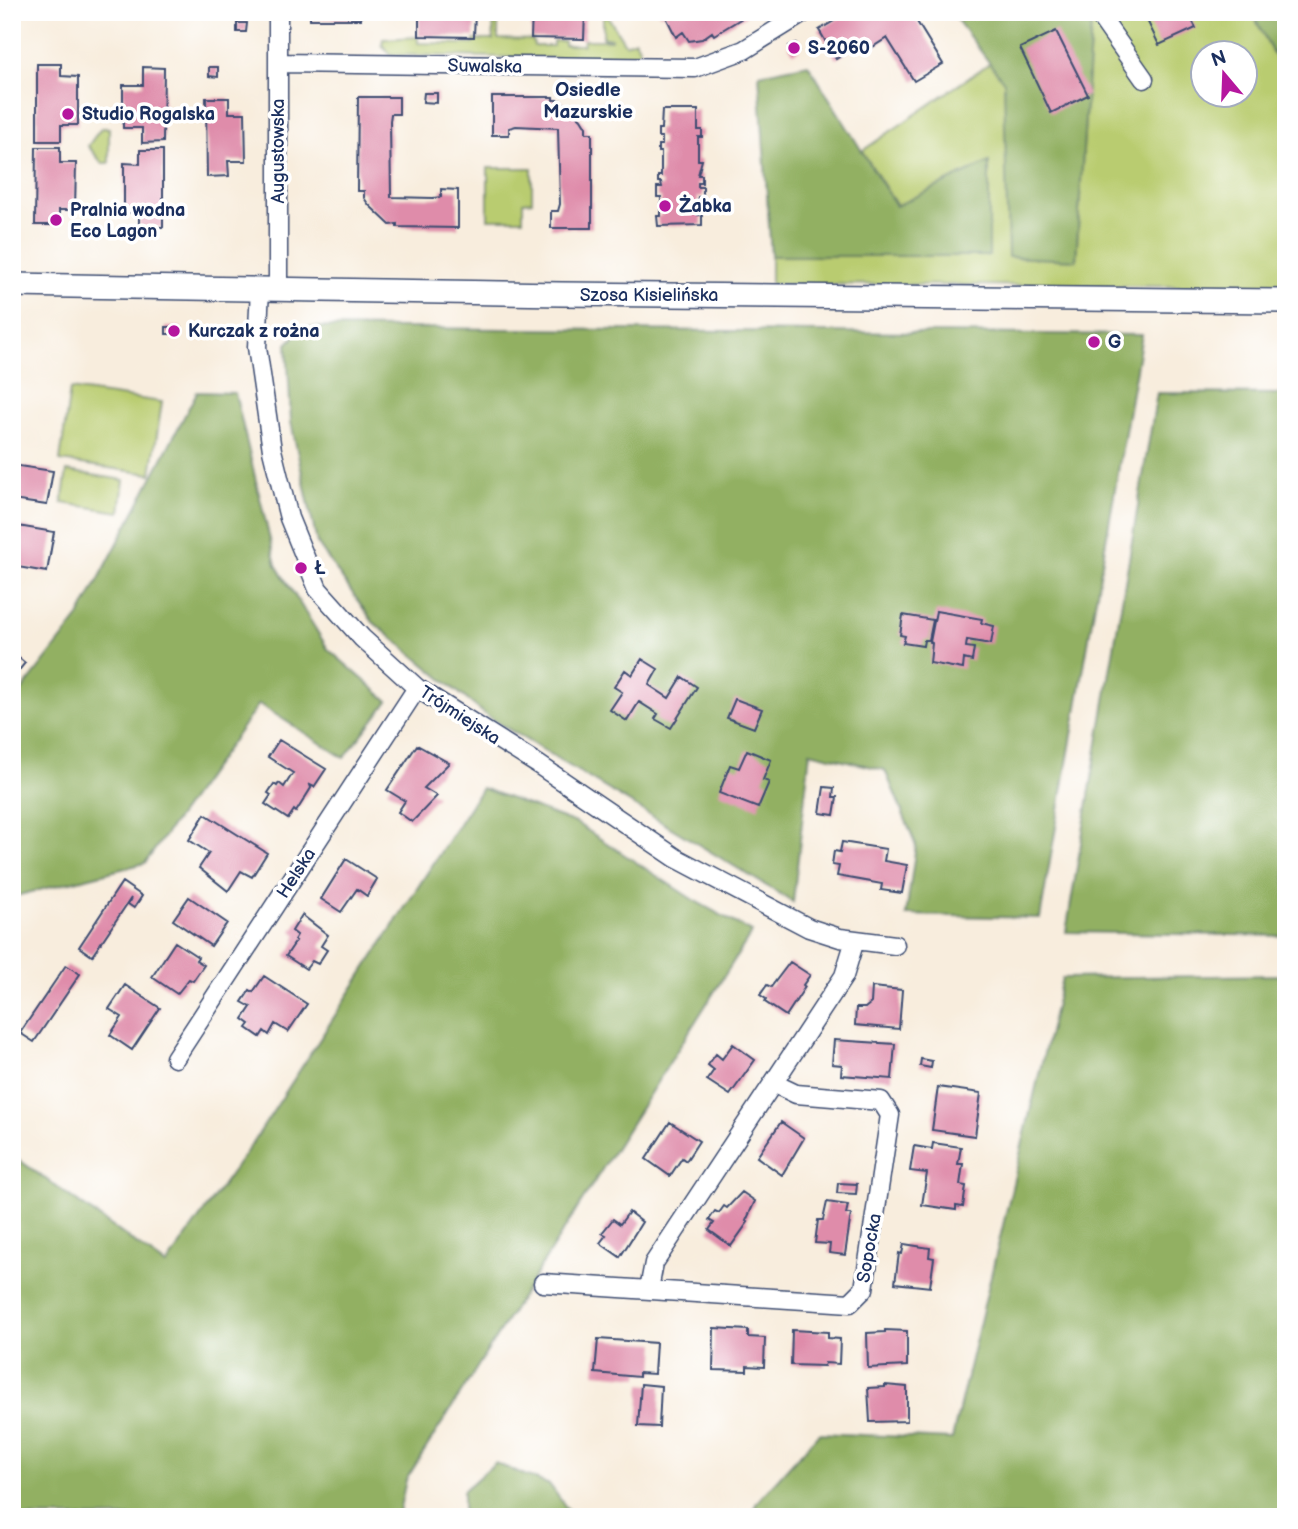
<svg xmlns="http://www.w3.org/2000/svg" width="1298" height="1529" font-family="'Balsamiq Sans',sans-serif">
<style>
.green{fill:#b9cc6f;stroke:#6a7e66;stroke-width:2;fill-rule:evenodd}
.forest{fill:#92b062;stroke:#567060;stroke-width:2}
.building{fill:#df8caa}
.lines{fill:none;stroke-linecap:round;stroke-linejoin:round}
.street-casing{stroke:#3c4c71;stroke-width:21}
.secondary-casing{stroke:#3c4c71;stroke-width:26}
.street{stroke:#fff;stroke-width:18}
.secondary{stroke:#fff;stroke-width:23}
.poi-dot{fill:#b5179e;stroke:#fff;stroke-width:2.5}
.labels{text-anchor:middle;stroke-width:7;stroke-linejoin:round;paint-order:stroke}
.poi-label{font-size:18px;font-weight:bold;fill:#1b2f5e;stroke:#fff;text-anchor:start}
.street-label{font-size:18px;fill:#1b2f5e;stroke:#fff}
.neighbourhood-label{font-size:19px;font-weight:bold;fill:#1b2f5e;stroke:#fff}
</style>
<rect width="100%" height="100%" fill="#fff"/>
<filter id="ink" filterUnits="userSpaceOnUse"><feTurbulence type="fractalNoise" baseFrequency=".0143" numOctaves="2"/><feDisplacementMap in="SourceGraphic" scale="14" xChannelSelector="R" yChannelSelector="G"/><feConvolveMatrix kernelMatrix="1 2 1 2 8 2 1 2 1" color-interpolation-filters="sRGB"/></filter>
<filter id="wash" filterUnits="userSpaceOnUse"><feTurbulence type="fractalNoise" baseFrequency=".00686" numOctaves="4" result="noise"/><feDisplacementMap in="SourceGraphic" scale="28" xChannelSelector="R" yChannelSelector="G"/><feGaussianBlur stdDeviation="1.57" result="paint"/><feColorMatrix in="noise" values="0 0 0 0 0 0 0 0 0 0 0 0 0 0 0 0 0 1.4 0 .05"/><feComposite in="paint" operator="in"/></filter>
<g filter="url(#wash)">
<rect width="100%" height="100%" fill="#f8eddd"/>
<path class="green" d="M494 12H512V14L498 15V39L533 40 534 46H553V41H564V45H583L584 40H611V38H603V12H611L607 15 625 44 635 40 640 49 634 59 629 60 398 55 390 54 382 45 383 39 418 37V43L474 44V40H493Z
M1082 12H1252L1286 79V287L771 284V256H989L897 206 862 151 990 63 1005 82 1007 153 1076 260 1091 24ZM1204 52H1246V94H1204Z
M101 128H109V163H102L88 146Z
M488 168H532V201L523 202V219H488Z
M70 389 162 402 151 474 60 461Z
M67 471 124 480 120 512 62 503Z"/>
<path class="forest" d="M951 12H1082L1091 24 1076 260 1008 257 1004 82Z
M1252 12H1286V79Z
M808 64 896 206 989 162V256H771L759 74Z
M304 327 1142 335 1040 918 906 915 916 845 885 770 810 752 793 902 487 716 373 622 317 543 291 422 287 344Z
M197 392 235 393 276 565 328 649 388 701 344 758 259 704 145 863 12 897V703L79 617Z
M1157 393 1286 394V936L1066 932Z
M482 788 576 823 695 901 752 932 406 1480 398 1517H12V1155L166 1265 254 1141Z
M1286 975V1517H750L757 1502 819 1433 952 1439 1062 978Z
M495 1463 550 1485 573 1517H463V1491Z"/>
<g id="blocks">
<path class="building" d="M310 12H361V19H310Z
M419 12H475L474 37 419 36Z
M532 12H585L584 39 531 38Z
M658 12H752L714 35 712 32 702 39 689 41 683 32 676 37 664 13 660 15Z
M849 12H911L943 64 914 81 887 38 871 48 867 40 836 59 819 30Z
M1143 12H1188L1196 28 1159 45Z
M237 23H247L246 32H237Z
M1056 31 1088 95 1051 113 1020 48Z
M796 43 799 50 793 53 789 46Z
M37 64H61V76L78 77V125H61V141H37Z
M143 67 164 68 163 142 142 143V128H123V85H143Z
M209 67H218V77L209 76Z
M424 93H437V103L423 102Z
M358 97H399V114H391L390 121 391 197 433 198 441 197V189L458 190V228L397 227V224L390 225 369 205 364 198V191H357Z
M492 97H553V100H560L581 119 586 127V133H592V228H551V211H558L560 204 558 128 516 126 509 128V135H492Z
M206 98H229V113H245L246 161H228L229 176 207 177Z
M662 110H698V130H702V137H698V160H702L698 175H702V183H698V187H703V197H698V215H702V225L658 226 657 216H661V197H657V187H662L661 182H658V176H661V152H658V145H662V137H658V129H661Z
M36 147H60V163H76L75 210H59V225H35Z
M140 150H163V227H139V213L124 212V163L140 164Z
M166 327H181V334H166Z
M12 465 53 471 47 505 12 500Z
M12 525 54 532 47 572 12 566Z
M936 611 982 619 981 623 994 626 991 644 967 640 966 647 974 648 972 661 964 659 963 669 930 663 932 643 930 642Z
M903 615 933 620 929 640H924L923 646 903 643 905 636 900 635Z
M12 652 25 663 12 679Z
M642 659 658 669 649 685 669 698 682 677 697 687 671 728 655 719 658 714 639 702 627 721 610 710 622 692 614 687 625 670 632 675Z
M735 699 762 709 754 728 727 718Z
M279 740 326 769 314 787 310 785 311 788 296 812 294 810 288 819 265 804 271 795 268 793 274 784 277 786 279 783 284 787 293 773 268 757Z
M417 745 449 763 424 788 437 796 412 822 398 812 405 801 387 790Z
M747 750 771 760 763 780 769 782 758 808 719 793 730 765 739 768Z
M824 787 834 788 833 797H837L834 815 820 813Z
M205 814 267 853 252 877 241 871 228 891 199 868 209 853 189 840Z
M842 842 886 849 884 861 907 865 902 893 881 890 882 884 837 876 839 866 832 865 834 851 840 852Z
M346 859 377 879 367 896 357 889 341 912 321 899Z
M122 882 142 896 134 908 128 904 131 898 92 956 79 947Z
M189 897 227 923 211 946 173 920Z
M302 915 328 935 321 946 327 950 318 964 312 961 306 969 286 956 296 941 294 940 297 935 292 931Z
M175 942 198 957 196 960 204 965 193 981 189 979 177 994 152 977Z
M790 962 810 975 803 985 805 987 786 1016 765 1002 766 999 760 995 767 985 771 987Z
M66 965 80 974 34 1042 20 1033Z
M264 976 307 1004 288 1032 275 1024 269 1035 264 1031 260 1037 247 1028 250 1024 243 1019 251 1007 242 1002 250 990 253 992Z
M125 985 160 1008 132 1050 110 1035 122 1017 109 1009Z
M872 987 902 990 899 1029 855 1025 856 1008H865L871 1003Z
M834 1040 895 1044 892 1079 841 1075 842 1065 832 1064Z
M733 1044 755 1060 730 1095 707 1080 714 1070 708 1065 716 1054 722 1059Z
M921 1059 932 1061 931 1068 920 1066Z
M938 1087 981 1093 975 1136 932 1130Z
M670 1122 699 1141 686 1161 682 1158 670 1176 646 1159Z
M781 1122 804 1138 782 1175 757 1157Z
M933 1143 961 1147 958 1164H963L960 1185 966 1186 963 1207 956 1206V1210L922 1205 927 1173 910 1171 914 1146 932 1149Z
M838 1183 857 1184 856 1194 837 1193Z
M742 1192 755 1201 746 1221 748 1222 731 1246 709 1230 714 1223 709 1220 715 1211 719 1213 724 1206 727 1208Z
M827 1202 848 1205 846 1214H851L845 1255 829 1253 830 1244 815 1243 818 1220H823Z
M629 1212 642 1222 620 1257 600 1243 606 1235 602 1233 613 1219 620 1224Z
M904 1244 930 1248 929 1257 934 1258 930 1287 895 1283 899 1253 902 1254Z
M714 1328 748 1330V1337L765 1338 764 1367 747 1366V1371L713 1370Z
M792 1330 828 1332V1338L840 1339 839 1364 825 1363 824 1366 791 1365Z
M885 1330 907 1331V1366L868 1368 867 1333 885 1332Z
M598 1339 656 1343 654 1374 639 1373V1377L595 1373Z
M641 1384 661 1386 659 1427 638 1426Z
M885 1385 907 1387V1421L870 1422 868 1388 885 1387Z"/>
</g>
</g>
<g filter="url(#ink)">
<use href="#blocks" fill-opacity="0" stroke="#3c4c71" stroke-width="2"/>
<g class="lines">
<defs>
<path id="street" d="M1097 12 1144 79
M278 63 695 68 744 50 805 12
M260 290 257 347 272 450 289 518 318 589 362 638 417 688 539 765 676 858 809 928 840 938 895 945
M278 290V12
M175 1058 417 688
M543 1283 850 1303 864 1289 890 1115 881 1101 796 1094 773 1083
M649 1289 654 1263 844 976 855 940"/>
<path id="secondary" d="M12 285 561 294 1286 301"/>
</defs>
<use href="#street" class="street-casing"/>
<use href="#secondary" class="secondary-casing"/>
<use href="#street" class="street"/>
<use href="#secondary" class="secondary"/>
</g>
</g>
<g class="poi-dot">
<circle cx="794" cy="48" r="7"/>
<circle cx="68" cy="114" r="7"/>
<circle cx="665" cy="206" r="7"/>
<circle cx="56" cy="220" r="7"/>
<circle cx="174" cy="331" r="7"/>
<circle cx="1094" cy="342" r="7"/>
<circle cx="301" cy="568" r="7"/>
</g>
<g class="labels">
<g class="poi-label">
<text x="808" y="54">S-2060</text>
<text x="82" y="120">Studio Rogalska</text>
<text x="679" y="212">Żabka</text>
<text x="70" y="216">Pralnia wodna<tspan x="70" dy="21">Eco Lagon</tspan></text>
<text x="188" y="337">Kurczak z rożna</text>
<text x="1108" y="348">G</text>
<text x="315" y="574">Ł</text>
</g>
<g class="street-label">
<text transform="translate(485 66) rotate(1)" y="6">Suwalska</text>
<text transform="translate(278 151) rotate(-90)" y="6">Augustowska</text>
<text x="649" y="301">Szosa Kisielińska</text>
<text transform="translate(460 715) rotate(33)" y="6">Trójmiejska</text>
<text transform="translate(296 873) rotate(-57)" y="6">Helska</text>
<text transform="translate(869 1248) rotate(-80)" y="6">Sopocka</text>
</g>
<g class="neighbourhood-label">
<text x="588" y="96">Osiedle<tspan x="588" dy="22">Mazurskie</tspan></text>
</g>
</g>
<rect width="1298" height="1529" fill="none" stroke="#fff" stroke-width="42"/>
<g transform="translate(1224 74) rotate(341)"><circle r="33" fill="#ffffff" stroke="#a4acbf" stroke-width="2"/>
<path d="M0-5L12 26L0 18L-12 26Z" fill="#b5179e"/>
<text y="-10" font-size="19" font-weight="bold" text-anchor="middle" fill="#1b2f5e">N</text>
</g>
</svg>
